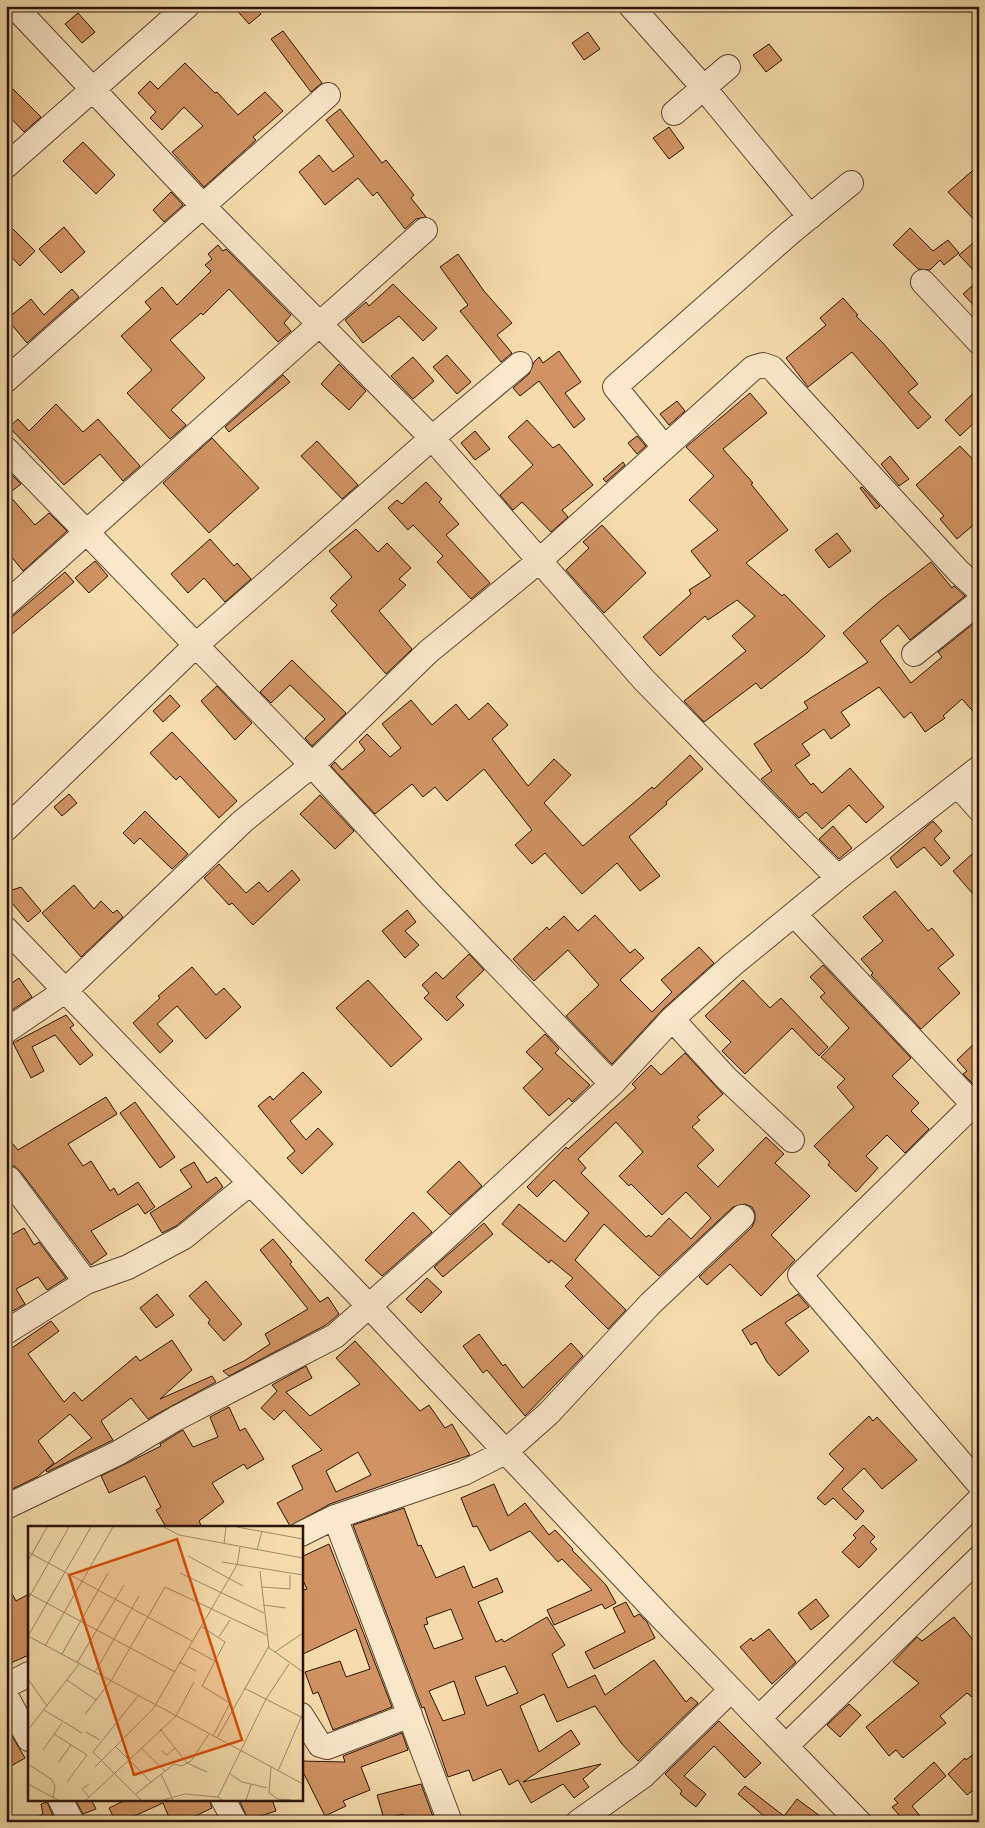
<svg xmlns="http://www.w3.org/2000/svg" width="985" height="1828" font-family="Vollkorn,serif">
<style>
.building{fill:#d19363;stroke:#2a1308;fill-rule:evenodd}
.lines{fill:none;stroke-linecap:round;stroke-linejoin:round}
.minor-casing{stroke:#5d4531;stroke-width:26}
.minor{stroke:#f9e8c9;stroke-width:24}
.inset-road{fill:none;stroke:#a48c6a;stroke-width:1}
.view{fill:#d5520c;fill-opacity:0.15;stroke:#d5520c;stroke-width:2.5}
.inset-edge{fill:none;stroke:#2a1308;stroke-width:2.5}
</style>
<rect width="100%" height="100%" fill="#f6dcac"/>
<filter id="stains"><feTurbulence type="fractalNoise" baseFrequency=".004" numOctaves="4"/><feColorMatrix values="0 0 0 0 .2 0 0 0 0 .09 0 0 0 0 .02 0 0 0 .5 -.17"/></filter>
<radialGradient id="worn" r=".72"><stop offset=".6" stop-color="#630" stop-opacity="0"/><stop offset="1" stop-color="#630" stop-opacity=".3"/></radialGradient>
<path class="building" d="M233 6H254L261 14 249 24Z
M78 13 95 32 82 43 65 24Z
M283 31 322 83 311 92 271 39Z
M588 32 600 49 584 60 572 43Z
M769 44 782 60 766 72 753 55Z
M185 63 215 93 217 92 238 115 265 92 283 111 253 137 256 140 204 187 172 152 203 126 184 107 162 130 150 118 156 112 138 93 150 81 158 89Z
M6 82 41 117 24 132 6 113Z
M340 109 382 163 386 160 414 195 411 198 426 217 416 219 405 229 377 192 373 196 358 178 325 205 299 172 319 155 333 172 354 156 326 120Z
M669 127 684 148 669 159 653 138Z
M83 142 115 175 96 194 63 161Z
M979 165V225L948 192Z
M171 192 183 205 164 222 153 210Z
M6 222 35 251 20 266 6 251Z
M64 227 85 252 61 273 39 249Z
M910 228 933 251 948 240 959 253 944 265 940 260 930 270 918 269 893 245Z
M979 238V276L959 255Z
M218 245 223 251 226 249 291 315 284 323 291 331 278 342 229 289 203 315 201 313 170 340 205 378 171 410 186 425 170 439 127 393 152 370 121 336 151 309 145 302 162 287 177 305 211 271 205 265 212 259 208 254Z
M458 254 484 291 512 323 497 335 512 353 501 362 460 311 468 305 440 267Z
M979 280V311L963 294Z
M393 284 437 328 423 341 399 316 363 343 345 320 366 302 369 306Z
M72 289 79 297 27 343 7 319 31 299 44 315Z
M843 298 858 315 856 316 883 343 918 384 908 392 931 417 918 429 852 352 808 387 786 358 826 325 820 318Z
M559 351 581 382 565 393 585 419 574 428 539 381 520 396 513 388 529 374 534 362 539 357 543 363Z
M447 355 471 382 457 394 433 367Z
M413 357 434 381 413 399 391 376Z
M339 364 366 391 349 410 321 384Z
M283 375 290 382 229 432 225 427Z
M979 388V418L960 436 945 420Z
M750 393 767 413 723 449 753 483 751 484 788 530 746 563 782 596 784 594 825 636 807 653 761 689 756 683 704 722 684 701 746 651 732 636 755 616 737 600 708 620 705 616 660 656 643 637 691 594 689 590 711 576 691 551 718 530 689 500 714 476 686 447Z
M677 401 685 411 669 425 660 414Z
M56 404 83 432 98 419 140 466 123 481 100 454 64 485 9 427 18 419 29 431Z
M527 420 553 448 559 444 593 485 562 510 568 517 551 532 522 502 513 510 500 495 533 465 508 437Z
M475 431 490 449 475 460 461 443Z
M637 436 646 446 637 454 628 443Z
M212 438 259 488 209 533 163 483Z
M317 441 358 485 342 499 301 456Z
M960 446 979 466V520L957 539 940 519 944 516 916 485Z
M890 456 909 479 899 486 881 464Z
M623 462 625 465 606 482 603 479Z
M6 469 21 484 8 494 35 525 49 513 67 531 23 571 6 550Z
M426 482 442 499 439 502 459 524 446 535 490 583 471 599 437 562 443 556 413 525 408 530 388 508 397 500 402 504Z
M862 487 880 506 876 509 860 488Z
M602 525 646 573 604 613 566 570 589 548 583 542Z
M356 529 378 552 387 543 411 568 399 579 406 585 379 611 412 649 386 674 331 611 337 605 330 598 352 577 329 551Z
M837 533 851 551 829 568 815 550Z
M210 539 234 566 237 563 251 579 225 602 204 578 188 593 171 574Z
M95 561 108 576 89 593 75 578Z
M931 562 952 588 954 586 965 596 910 640 898 625 880 641 911 683 942 657 938 652 973 624 979 631V718L962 699 943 716 945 718 925 732 911 712 904 718 879 687 841 712 850 725 831 739 824 729 802 744 810 755 795 765 811 785 813 783 822 793 850 768 884 807 866 823 849 805 822 829 806 812 799 818 761 779 772 771 754 744 808 708 804 702 868 662 843 633 881 600Z
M65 572 74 582 6 639V622Z
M292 660 346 713 312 746 305 738 325 719 290 685 271 703 260 692Z
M217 686 252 723 235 740 201 701Z
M170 695 180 706 163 722 153 711Z
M411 700 432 725 456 704 469 720 488 703 508 725 492 739 528 786 554 759 571 775 544 803 583 846 652 787 654 789 690 755 703 769 666 802 667 804 629 837 660 876 640 891 617 863 582 894 545 853 532 864 515 845 532 830 484 769 447 801 435 787 423 797 412 784 375 814 331 766 335 762 342 770 365 750 359 742 367 734 390 757 401 748 382 724Z
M172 732 237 801 219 818 180 776 176 780 150 753Z
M69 794 77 803 62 816 54 807Z
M320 795 354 831 335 849 300 814Z
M145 811 188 854 172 869 140 838 134 844 123 833Z
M933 821 942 831 934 839 950 858 941 866 924 847 897 868 890 858Z
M833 826 852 848 839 859 819 839Z
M979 848V901L953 871Z
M219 864 246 893 259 882 268 892 292 870 300 880 253 925 232 903 229 905 204 878Z
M74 885 94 909 101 901 113 913 117 910 123 917 81 957 42 913Z
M21 887 41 911 28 922 6 896V892Z
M895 891 928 931 932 928 954 955 938 968 960 993 921 1029 871 975 873 973 861 959 883 941 863 917Z
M407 910 416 922 405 931 419 945 405 958 382 931Z
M595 915 630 953 635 949 644 958 620 980 652 1012 672 992 661 980 699 947 714 963 663 1009 612 1064 566 1016 599 985 568 950 534 981 513 959 547 927 549 930 564 916 578 931Z
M469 954 484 970 456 997 464 1005 447 1021 424 998 429 993 422 985 436 972 443 979Z
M823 965 911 1058 892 1076 919 1103 911 1111 929 1129 905 1153 887 1135 866 1156 878 1168 856 1192 828 1165 830 1162 814 1146 854 1107 837 1087 845 1079 821 1057 849 1028 820 997 825 993 810 977Z
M192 967 216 995 224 988 241 1007 206 1039 177 1006 157 1024 173 1041 160 1053 133 1023 160 998 158 996Z
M19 978 32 997 6 1014V987Z
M368 980 422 1039 391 1067 336 1008Z
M743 980 770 1008 781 998 828 1047 819 1056 792 1028 745 1074 722 1051 731 1042 705 1016Z
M66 1015 74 1025 70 1028 93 1055 80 1065 55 1035 32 1047 44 1071 31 1078 13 1043Z
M545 1034 559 1049 555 1053 590 1085 572 1102 569 1098 549 1116 523 1088 543 1069 526 1052Z
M979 1039V1083L974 1085 963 1074 967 1071 957 1060Z
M685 1053 723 1094 697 1117 700 1120 692 1127 714 1150 697 1166 718 1187 766 1137 784 1154 775 1163 810 1196 771 1235 795 1260 761 1296 730 1264 707 1285 699 1277 752 1227 755 1220V1213L752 1207 745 1204 733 1207 659 1276 604 1224 575 1260 626 1310 608 1329 565 1286 573 1278 551 1260 549 1263 502 1224 519 1204 565 1242 589 1213 554 1180 537 1197 527 1187 566 1147 568 1149 636 1088 632 1084 651 1065 661 1075ZM616 1122 643 1152 619 1176 629 1186 631 1184 662 1215 686 1192 711 1218 691 1239 669 1218 651 1237 649 1235 646 1237 581 1173 586 1168 578 1159Z
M303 1072 322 1092 290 1121 306 1140 318 1128 333 1144 302 1174 287 1158 295 1151 258 1106 270 1096 273 1100Z
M106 1097 117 1114 68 1144 83 1166 91 1161 110 1191 114 1188 118 1195 138 1182 155 1207 145 1214 138 1204 91 1231 107 1254 91 1265 20 1171 14 1166H6V1136L18 1150Z
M135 1102 175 1157 160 1168 120 1113Z
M459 1161 482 1186 450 1215 427 1192Z
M194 1162 207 1183 216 1177 223 1187 176 1226 162 1233 150 1213 192 1187 180 1170Z
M413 1212 432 1232 382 1276 365 1260Z
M484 1223 493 1234 443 1277 434 1267Z
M24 1228 34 1245 39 1242 66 1278 47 1290 38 1277 16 1289 25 1304 11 1312 6 1304V1238Z
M273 1239 292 1262 290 1264 320 1302 328 1297 339 1314 326 1325 229 1376 223 1371 244 1361 270 1344 265 1334 308 1309 260 1250Z
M427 1278 442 1292 421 1313 406 1299Z
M206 1281 242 1324 224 1341 208 1323 210 1320 189 1296Z
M157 1294 174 1315 156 1328 140 1308Z
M798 1294 809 1307 785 1323 809 1351 779 1376 767 1362 756 1342 751 1345 742 1330Z
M51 1321 59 1331 28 1354 64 1402 74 1392 82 1401 136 1356 140 1361 172 1340 192 1370 160 1399 212 1376 216 1382 148 1419 131 1398 101 1421 113 1440 47 1472 46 1470 92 1438 70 1414 38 1441 54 1463 37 1477 6 1492V1352Z
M479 1334 503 1366 505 1364 523 1388 571 1343 583 1356 525 1416 487 1370 483 1373 463 1346Z
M355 1341 420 1411 429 1405 445 1428 452 1424 470 1455 330 1504 290 1526 277 1503 303 1489 292 1466 322 1450 284 1410 274 1420 261 1408 277 1391 272 1385 306 1366 312 1378 286 1392 310 1416 360 1384 336 1358ZM358 1452 371 1475 336 1492 326 1471Z
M229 1407 240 1431 245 1428 264 1459 247 1469 244 1464 212 1483 224 1502 199 1521 202 1527H166L156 1510 161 1507 145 1476 109 1493 101 1476 161 1446 160 1444 183 1430 193 1447 218 1437 210 1417Z
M869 1416 873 1421 877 1417 917 1460 882 1489 864 1468 842 1489 864 1511 856 1520 833 1498 825 1505 817 1498 844 1469 829 1454Z
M494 1484 508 1516 525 1503 549 1535 555 1530 573 1549 572 1550 606 1585 616 1603 605 1609 602 1604 554 1625 547 1610 592 1590 562 1559 558 1562 530 1531 490 1551 477 1526 473 1527 461 1498Z
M404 1508 418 1546 421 1545 436 1578 464 1566 473 1588 497 1578 503 1592 478 1602 496 1642 502 1639 504 1642 547 1617 565 1645 552 1654 568 1688 595 1675 605 1695 654 1660 686 1702 691 1697 698 1703 638 1761 622 1744 595 1706 557 1722 544 1694 520 1706 539 1752 571 1730 580 1744 523 1782 601 1764 583 1779 589 1787 574 1798 563 1784 531 1803 518 1780 509 1785 501 1769 473 1781 469 1770 448 1777 424 1707 422 1708 353 1525ZM451 1609 463 1639 434 1649 424 1625 428 1624 426 1618ZM505 1666 518 1693 487 1706 475 1677ZM454 1681 465 1714 443 1721 429 1691Z
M863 1525 875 1537 870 1542 877 1549 859 1568 842 1552 856 1538 853 1535Z
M329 1544 392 1707 333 1730 318 1692 313 1694 305 1672 340 1661 346 1677 370 1669 356 1629 301 1655V1591L307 1589 301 1576V1557Z
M6 1583 16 1601 29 1594V1655L6 1665Z
M816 1599 829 1616 811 1630 798 1613Z
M626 1602 634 1617 639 1614 647 1622 655 1638 594 1669 585 1652 625 1632 613 1608Z
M954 1617 979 1647V1691L972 1697 967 1693 940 1716 946 1723 903 1758 896 1750 889 1756 866 1727 919 1683 893 1662 917 1637 922 1641Z
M769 1629 796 1662 772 1684 740 1647 751 1638 753 1641Z
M849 1704 861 1715 840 1737 827 1725Z
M719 1721 761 1763 745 1778 714 1746 684 1776 706 1794 696 1807 680 1794 682 1791 665 1774Z
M6 1726 25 1758 6 1769Z
M402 1733 408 1750 361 1767 370 1790 343 1801 346 1806 325 1816 301 1768V1761L345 1762 343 1756Z
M979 1750V1798L972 1791 967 1795 948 1774 965 1758 966 1760Z
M934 1762 946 1776 912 1806 925 1822H905L892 1807 898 1803 894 1799Z
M421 1784 435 1822H404L403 1814 384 1819 377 1795Z
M745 1786 784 1816 797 1799 828 1822H759L764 1816 738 1794Z
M80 1799H91L96 1809 83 1814 76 1801Z
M128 1799H209L212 1808 183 1822H171L163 1803 121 1822H116L109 1808Z
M239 1799H272L276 1811 248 1820Z
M47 1802 56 1822H27L43 1814 41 1804Z"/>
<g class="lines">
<defs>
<path id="minor" d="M14 6 202 205 432 438 644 680 838 878
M631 6 703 87 810 217
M674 113 728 67
M6 166 187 6
M923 282 979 342
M6 380 328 95
M664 447 615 387 791 232 851 183
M6 449 312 765 429 893 612 1084
M6 604 425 230
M914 654 979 602
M958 785 979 809
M6 829 195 646 432 438 520 364
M794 914 973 1104
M6 929 368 1305 661 1617 859 1822
M672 1019 726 1078 792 1140
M6 1031 65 991 243 821 312 765 428 652 539 561 753 368 763 365 772 368 959 572 979 590
M979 1099 800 1275 979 1484
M9 1179 86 1282
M6 1332 86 1282 128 1267 184 1237 249 1184
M6 1507 118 1453 175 1419 335 1336 437 1246 612 1084 672 1019 732 965 844 873 979 768
M335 1517 450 1822
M301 1534 335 1517 464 1473 505 1452 549 1413 650 1304 742 1217
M6 1686 29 1674
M6 1696 29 1739
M301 1715 320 1745 327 1747 410 1715
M759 1718 979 1500
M786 1746 979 1558
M60 1799 72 1822
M223 1799 235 1822
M578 1822 643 1776 731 1690"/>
</defs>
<use href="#minor" class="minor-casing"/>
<use href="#minor" class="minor"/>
</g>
<g transform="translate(28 1526)">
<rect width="275" height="275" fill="#f6dcac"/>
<path class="inset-road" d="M136 1 151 9 275 32M209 1 275 13M196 18 198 1M229 24 234 5M0 26 164 115M160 30 215 60M0 35 19 1M194 36 275 49M232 45 241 122 247 126 275 107M152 47 236 87M234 61 262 63V49M0 67 147 146M0 73 41 1M235 79 258 82M174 101 197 116 174 160 202 177 185 210M0 110 275 258M0 110 63 1M191 111 202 94M17 120 85 1M161 121 187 135M247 126 275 146M34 128 80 47M151 136 168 145M49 137 96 59M67 146 111 70M0 153 19 180M39 154 68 174M216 162 275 192M110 170 65 226 113 274M238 173 261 138M16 184 54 207M57 188 83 155 137 61 239 109M132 203 159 237 179 246M0 204 51 138M58 206 72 214M26 208 59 229 39 256M189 212 241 120M88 221 123 256M113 222 137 245M15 224 34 197M134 225 139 229 147 222M30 237 43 219M0 238 23 253 27 260 25 272M67 241 125 183 209 39 212 21M243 241 241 267 250 273 263 274M250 245 275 187M133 248 145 274M202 248 214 256 239 262M0 258 30 274M108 268 146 238 154 240 163 235 181 208M61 271 54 263 61 258M58 274 148 190 166 156M135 274 157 268 190 271M194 274 190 271 238 173M218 274 223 259"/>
<path class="view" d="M149 13 214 214 106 249 41 49Z"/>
<rect width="275" height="275" class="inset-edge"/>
</g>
<rect width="985" height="1828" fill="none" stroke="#f6dcac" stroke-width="25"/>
<rect x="8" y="8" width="970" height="1813" fill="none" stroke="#2a1308" stroke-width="2.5"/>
<rect x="12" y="12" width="960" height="1803" fill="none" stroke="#2a1308"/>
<rect width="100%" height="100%" filter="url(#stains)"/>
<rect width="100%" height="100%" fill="url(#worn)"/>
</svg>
